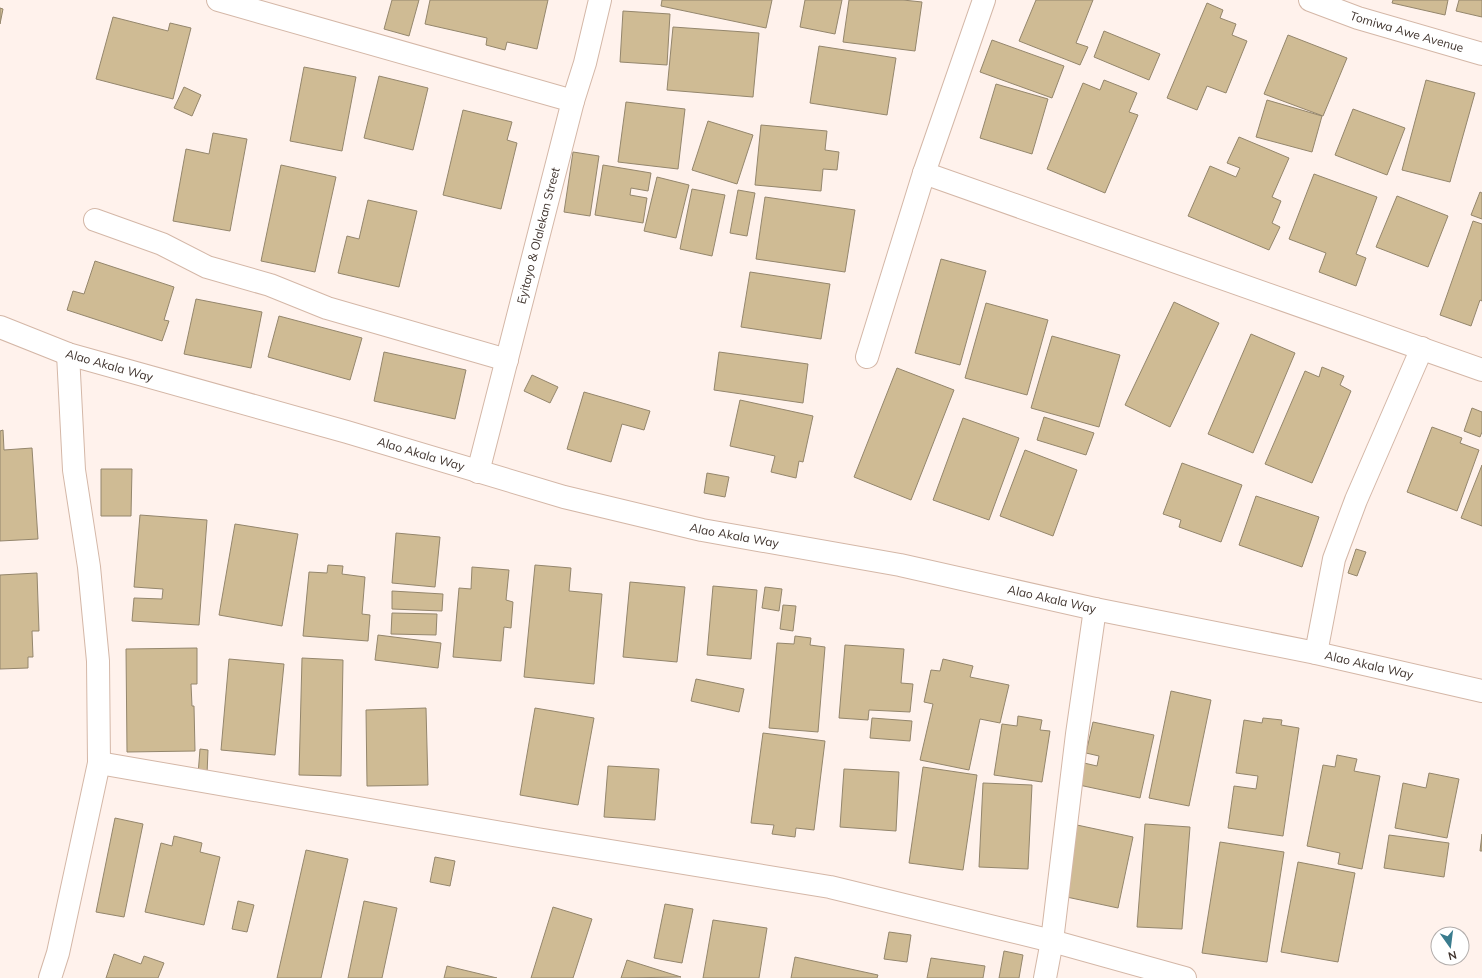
<svg xmlns="http://www.w3.org/2000/svg" width="1482" height="978" font-family="Mulish,sans-serif">
<style>
.building{fill:#cfbb94;stroke:#94866c}
.lines{fill:none;stroke-linecap:round;stroke-linejoin:round}
.minor-casing{stroke:#d4b7a7;stroke-width:24}
.minor{stroke:#fff;stroke-width:22}
.labels{text-anchor:middle;stroke-width:3;stroke-linejoin:round;paint-order:stroke}
.street-label{font-size:12px;fill:#3f332d;stroke:#fff}
</style>
<rect width="100%" height="100%" fill="#fff2ec"/>
<path class="building" d="M392 0H419L409 36 384 29Z
M430 0H548L537 49 507 42 505 50 486 45 487 38 425 24Z
M662 0H772L766 28 661 6Z
M805 0H842L835 34 800 27Z
M849 0H903L922 2 915 51 843 42Z
M1036 0H1093L1076 43 1088 47 1080 65 1019 41Z
M1393 0H1448L1445 15 1392 3Z
M1459 0H1482V17L1456 11Z
M1207 3 1223 10 1220 18 1236 24 1232 35 1247 41 1226 93 1207 86 1197 110 1167 98Z
M0 8 3 9 0 24Z
M623 11 670 14 667 65 620 62Z
M113 17 168 31 170 23 191 28 173 99 96 79Z
M673 27 759 33 753 97 667 90Z
M1104 31 1160 54 1149 80 1094 57Z
M1288 35 1347 58 1323 116 1264 94Z
M992 40 1064 66 1052 98 980 72Z
M819 46 896 58 887 115 810 103Z
M304 67 356 77 342 151 290 141Z
M379 76 428 88 413 150 364 138Z
M1104 80 1137 93 1129 112 1138 115 1105 193 1047 169 1083 83 1100 90Z
M1426 80 1475 93 1450 182 1402 170Z
M996 84 1048 99 1032 154 980 138Z
M184 87 201 95 192 116 174 108Z
M1267 100 1322 116 1312 152 1256 137Z
M626 102 685 109 678 169 618 162Z
M1353 109 1405 128 1387 175 1335 155Z
M463 110 512 122 507 140 517 143 501 209 443 195Z
M708 121 753 135 737 184 692 170Z
M761 125 827 131 825 150 839 152 837 170 823 169 821 191 755 185Z
M213 133 247 139 230 231 173 221 186 149 209 154Z
M1239 137 1289 158 1272 197 1281 201 1272 223 1280 227 1269 250 1188 216 1210 166 1236 177 1240 168 1227 163Z
M573 152 599 156 590 216 564 212Z
M281 165 336 177 315 272 261 261Z
M603 165 651 173 648 191 631 188 630 195 647 198 643 223 595 215Z
M1314 174 1377 197 1356 254 1366 258 1356 286 1319 272 1326 253 1289 239Z
M657 177 689 185 676 238 644 231Z
M692 189 725 195 712 256 680 249Z
M738 190 755 193 747 236 730 233Z
M1480 192 1482 193V219L1471 215Z
M1397 196 1448 216 1428 267 1376 247Z
M765 197 855 210 845 272 756 259Z
M368 200 417 211 399 287 338 273 347 236 359 239Z
M1473 221 1482 224V301L1480 300 1471 326 1440 315Z
M941 259 986 271 960 365 915 353Z
M95 261 174 287 164 320 169 321 162 341 67 310 73 291 84 294Z
M750 272 830 284 821 339 741 327Z
M196 299 262 312 251 368 184 354Z
M1174 302 1219 323 1170 427 1125 405Z
M986 303 1048 320 1027 395 965 378Z
M279 316 362 338 350 380 268 357Z
M1251 334 1295 353 1253 453 1208 434Z
M1052 336 1120 355 1099 427 1031 408Z
M384 352 466 370 455 419 374 401Z
M719 352 808 364 803 403 714 390Z
M1322 367 1344 376 1340 385 1351 391 1312 483 1265 464 1305 371 1319 377Z
M897 368 954 390 911 500 854 477Z
M532 375 558 387 550 403 524 391Z
M584 392 650 411 644 430 622 424 611 462 567 449Z
M740 400 813 416 803 462 799 461 796 478 771 472 775 456 730 446Z
M1472 408 1482 412V432L1480 437 1464 431Z
M1044 417 1094 433 1086 455 1037 440Z
M963 418 1019 438 989 520 933 500Z
M1432 427 1462 438 1460 443 1479 450 1457 511 1407 492Z
M3 430 4 450 32 448 38 539 0 541V431Z
M1025 450 1077 470 1053 536 1000 516Z
M1182 463 1242 485 1221 542 1179 527 1181 520 1163 514Z
M1482 465V526L1461 518Z
M101 469H132L131 516H101Z
M707 473 729 477 725 497 704 493Z
M1256 496 1319 517 1302 567 1239 545Z
M140 515 207 520 199 625 132 621 134 598 162 599 163 589 134 587Z
M235 524 298 534 282 626 219 615Z
M396 533 440 537 435 587 392 583Z
M1356 549 1366 552 1357 576 1348 573Z
M328 565 343 566 342 574 365 577 362 614 370 615 368 641 303 636 309 572 327 573Z
M535 565 571 568 569 591 602 594 594 684 524 677Z
M472 567 509 570 506 600 513 602 511 628 504 627 501 661 453 657 459 588 471 589Z
M37 573 39 631H32L33 657H28V668L0 669V575Z
M630 582 685 587 677 662 623 657Z
M713 586 757 590 751 659 707 655Z
M765 587 782 589 779 611 762 608Z
M392 591 443 594 442 611 392 609Z
M783 605 796 606 793 631 780 629Z
M392 613 437 614 436 635 391 634Z
M378 635 441 643 438 668 375 660Z
M795 636 811 638 810 645 825 647 818 732 769 728 777 643 794 644Z
M845 645 904 649 901 683 913 684 910 712 869 710 868 720 839 718Z
M197 648V684H191L192 706H194L195 751 127 752 126 649Z
M302 658 343 660 341 776 299 775Z
M229 659 284 664 275 755 221 750Z
M943 659 973 666 970 677 1009 685 1000 723 980 719 969 770 920 760 933 704 924 702 931 670 940 671Z
M696 679 744 689 739 712 691 701Z
M1171 691 1211 700 1189 806 1149 798Z
M426 708 428 785 367 786 366 710Z
M535 708 594 718 578 805 520 795Z
M1018 716 1042 720 1040 730 1050 731 1042 782 994 775 1002 724 1017 726Z
M872 718 912 721 910 741 870 738Z
M1263 718 1282 720 1281 725 1299 728 1283 836 1228 828 1234 786 1256 789 1258 776 1236 773 1244 720 1262 723Z
M1093 722 1154 735 1140 798 1079 785 1084 763 1097 766 1099 756 1086 753Z
M763 733 825 741 814 830 796 828 795 837 772 834 774 825 751 823Z
M200 749 208 750 207 775H198Z
M1337 755 1357 759 1354 771 1380 776 1362 869 1338 864 1340 853 1307 846 1323 765 1335 767Z
M608 766 659 769 655 820 604 817Z
M923 767 977 775 963 870 909 863Z
M844 769 899 772 896 831 840 827Z
M1429 773 1459 779 1447 838 1395 828 1403 783 1426 788Z
M983 783 1032 785 1028 869 979 867Z
M115 818 143 824 124 917 96 912Z
M1145 824 1190 827 1182 929 1137 927Z
M1077 825 1133 837 1118 908 1062 896Z
M1482 834V851H1480Z
M1389 835 1449 843 1444 877 1384 868Z
M174 836 202 843 200 852 220 857 204 925 145 912 161 843 172 846Z
M1220 842 1284 852 1267 962 1202 953Z
M306 850 348 859 321 978H277Z
M435 857 455 861 450 886 430 882Z
M1298 862 1355 873 1338 962 1281 952Z
M238 901 254 905 247 932 232 929Z
M364 901 397 908 382 978H348Z
M665 904 693 909 682 963 654 958Z
M553 907 592 919 573 978H531Z
M713 920 767 928 759 978H703Z
M889 932 911 935 907 962 884 959Z
M1004 951 1023 955 1019 978H999Z
M114 954 141 964 144 956 164 963 158 978H106Z
M795 957 878 975 877 978H791Z
M931 958 985 966 983 978H927Z
M627 960 681 977 621 978Z
M447 966 497 978H444Z"/>
<g class="lines">
<defs>
<g id="minor">
<path d="M218 0 573 101"/>
<path id="s1" d="M1310 0 1358 18 1482 54"/>
<path d="M924 173 1482 370"/>
<path d="M95 220 162 244 207 267 270 285 327 308 507 360"/>
<path id="s2" d="M0 327 68 354 347 432 564 497 702 530 900 565 1095 609 1316 653 1482 691"/>
<path d="M867 357 924 173 984 0"/>
<path id="s3" d="M478 472 573 101 585 63 600 0"/>
<path d="M1316 653 1334 559 1356 500 1422 348"/>
<path d="M99 763 537 839 830 887 1052 941 1185 978"/>
<path d="M50 978 58 953 99 763 98 661 89 567 74 470 68 354"/>
<path d="M1045 978 1052 941 1077 734 1095 609"/>
</g>
</defs>
<use href="#minor" class="minor-casing"/>
<use href="#minor" class="minor"/>
</g>
<g class="labels">
<g class="street-label">
<text dy="4" stroke="none"><textPath href="#s1" startOffset="102">Tomiwa Awe Avenue</textPath></text>
<text dy="4" stroke="none"><textPath href="#s3" startOffset="244">Eyitayo &amp; Olalekan Street</textPath></text>
<text dy="4" stroke="none"><textPath href="#s2" startOffset="116">Alao Akala Way</textPath></text>
<text dy="4" stroke="none"><textPath href="#s2" startOffset="440">Alao Akala Way</textPath></text>
<text dy="4" stroke="none"><textPath href="#s2" startOffset="764">Alao Akala Way</textPath></text>
<text dy="4" stroke="none"><textPath href="#s2" startOffset="1088">Alao Akala Way</textPath></text>
<text dy="4" stroke="none"><textPath href="#s2" startOffset="1412">Alao Akala Way</textPath></text>
</g>
</g>
<g transform="translate(1450 946) rotate(166)"><circle r="19" fill="#ffffff" stroke="#b2adab"/>
<path d="M0-3L7 15L0 10L-7 15Z" fill="#3a7c8e"/>
<text y="-6" font-size="11" font-weight="bold" text-anchor="middle" fill="#3f332d">N</text>
</g>
</svg>
